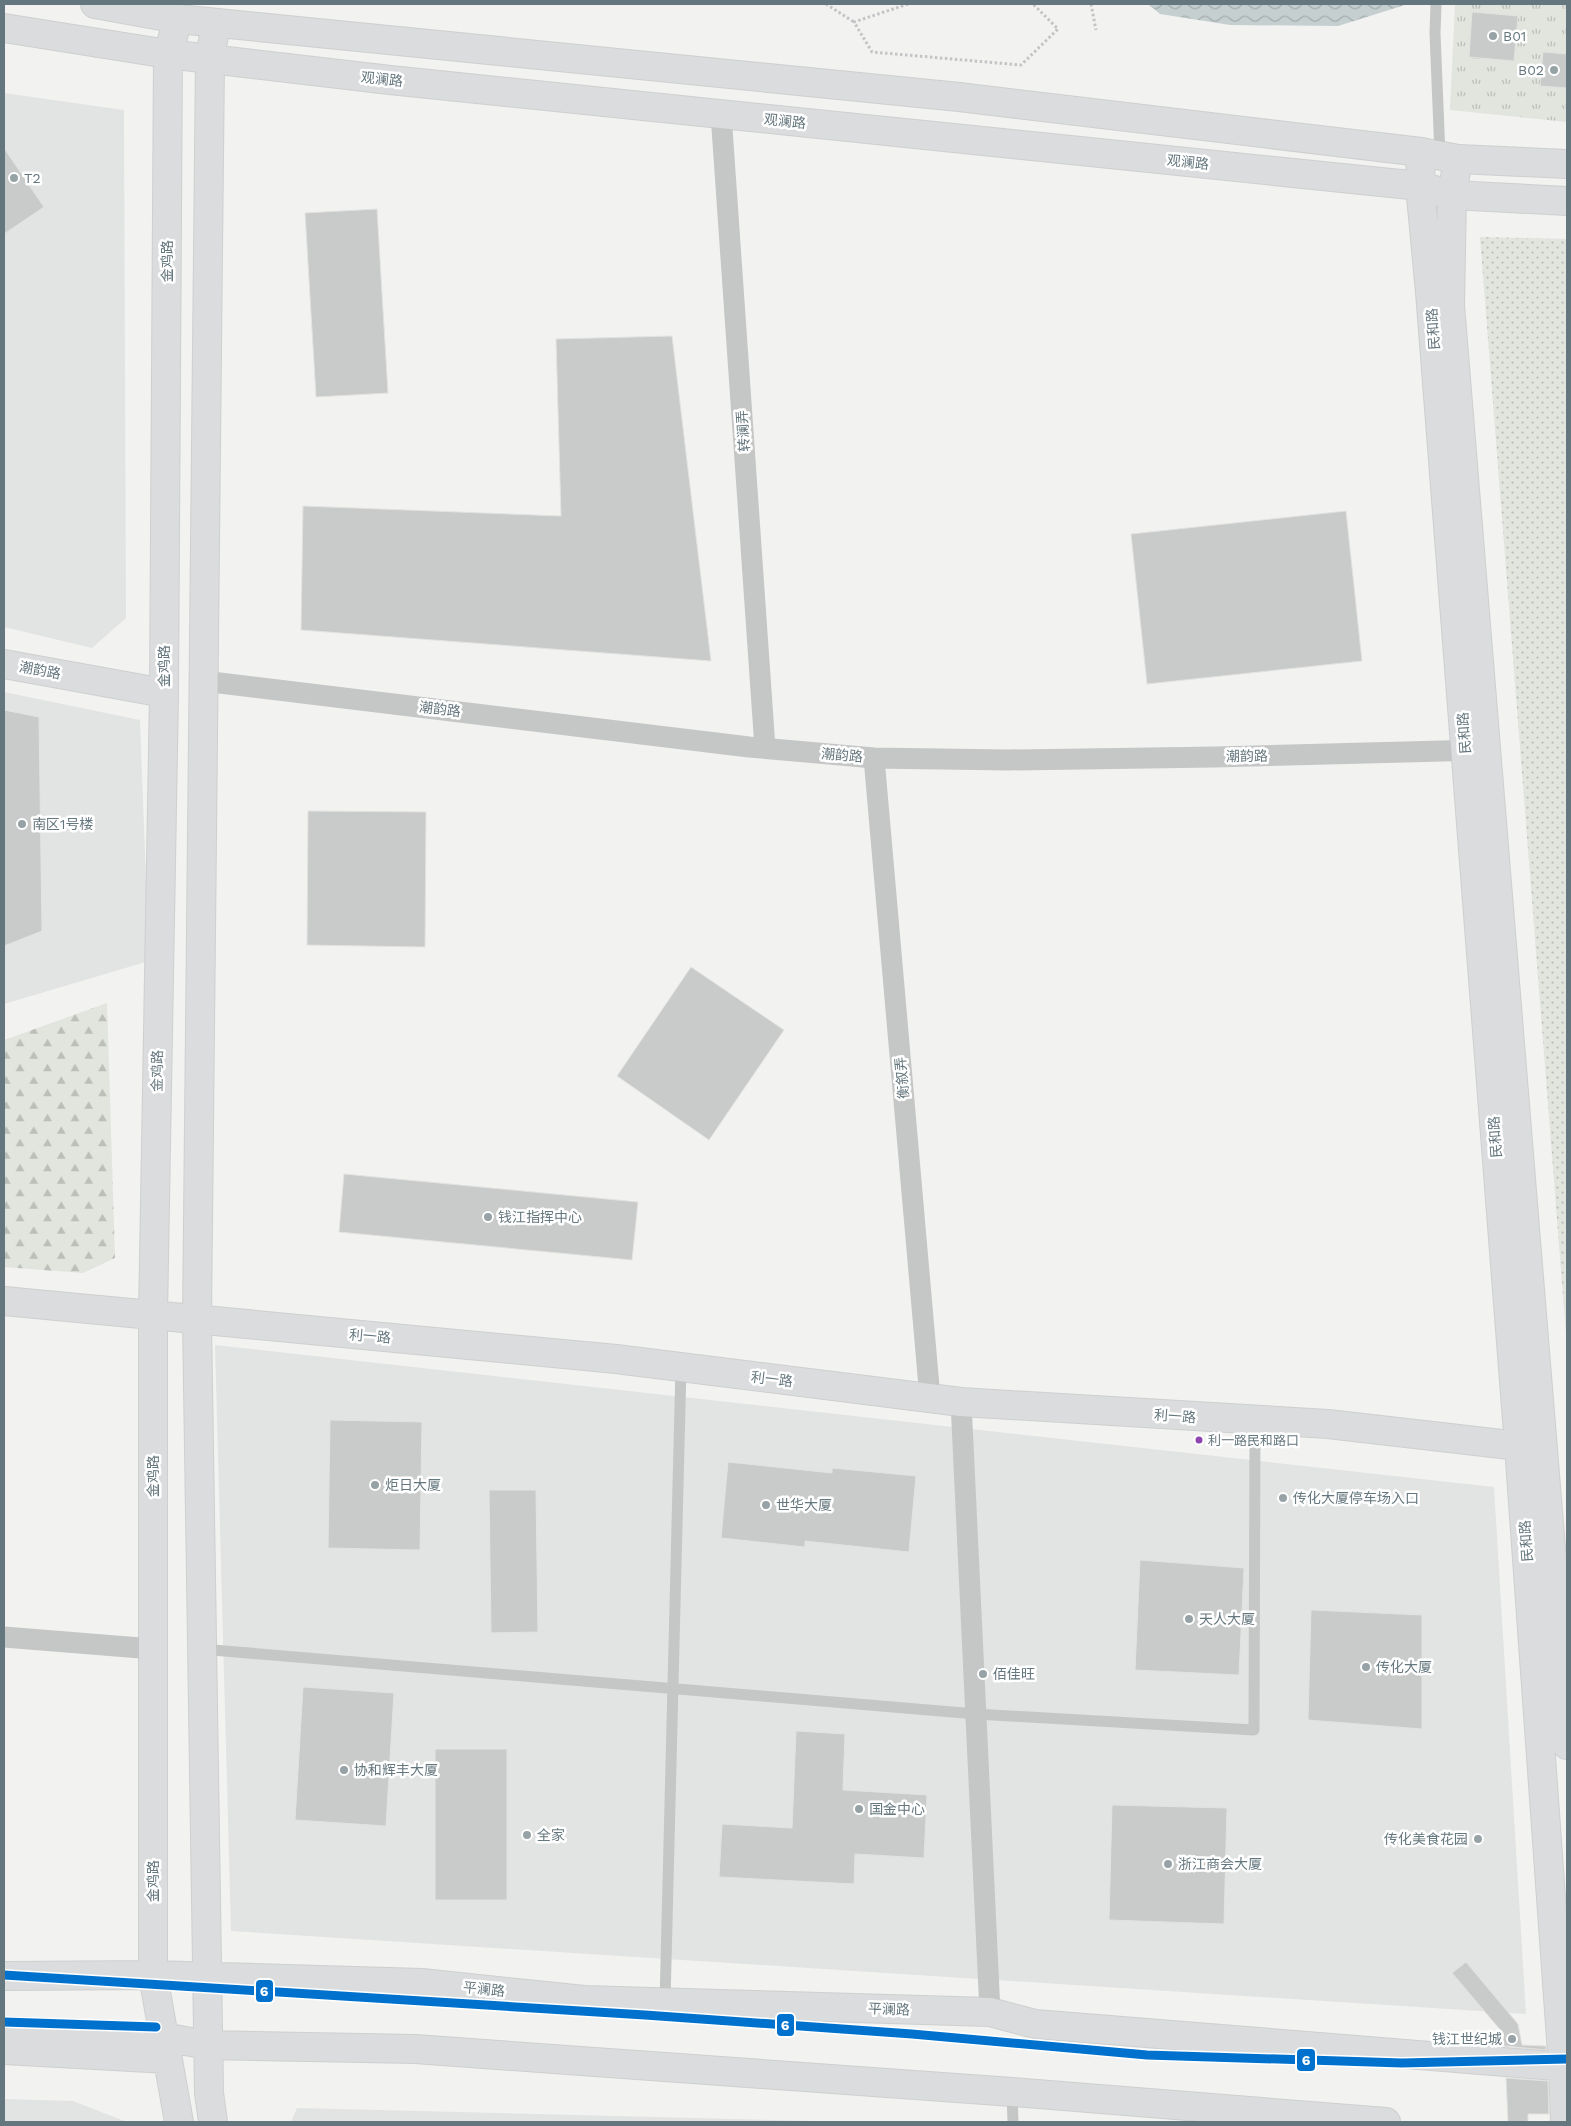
<svg xmlns="http://www.w3.org/2000/svg" width="1571" height="2126" font-family="'Work Sans','Noto Sans SC',sans-serif">
<style>
.built{fill:#e2e3e3}
.grass{fill:url(#grass-dots)}
.forest{fill:url(#forest-firs)}
.park{fill:url(#park-tufts)}
.water{fill:url(#water-waves)}
.building{fill:#c9caca;stroke:#e2e2e1}
.lines{fill:none;stroke-linecap:round;stroke-linejoin:round}
.secondary-casing{stroke:#cecfcf;stroke-width:30}
.primary-casing{stroke:#cecfcf;stroke-width:30}
.path{stroke:#c3c4c5;stroke-width:3;stroke-dasharray:2.5 2.5;stroke-linecap:butt}
.lane{stroke:#c5c7c7;stroke-width:11}
.street{stroke:#c5c7c7;stroke-width:21}
.secondary{stroke:#dbdcdd;stroke-width:28}
.primary{stroke:#dbdcdd;stroke-width:28}
.metro-1-casing{stroke:#fff;stroke-width:12}
.metro-1{stroke:#0072ce;stroke-width:9}
.poi-dot{fill:#96a2a6;stroke:#fff;stroke-width:2}
.bus-dot{fill:#8e44ad;stroke:#fff;stroke-width:2}
.labels{text-anchor:middle;stroke-width:5;stroke-linejoin:round;paint-order:stroke}
.bus-label{font-size:13px;fill:#65777e;stroke:#fff;text-anchor:start}
.poi-label{font-size:14px;fill:#65777e;stroke:#fff;text-anchor:start}
.street-label{font-size:14px;fill:#65777e;stroke:#fff}
.line-badge{stroke:#fff;stroke-width:2}
.badge-label{font-size:14px;text-anchor:middle;font-weight:bold;fill:#fff}
</style>
<defs>
<pattern id="grass-dots" width="8" height="8" patternUnits="userSpaceOnUse" patternTransform="scale(1.25)"><rect width="8" height="8" fill="#e2e4de"/><path d="M2 2h.1M6 6h.1" fill="none" stroke="#bbbeb9" stroke-width="1.8" stroke-linecap="round"/></pattern>
<pattern id="forest-firs" width="22" height="20" patternUnits="userSpaceOnUse" patternTransform="scale(1.25)"><rect width="22" height="20" fill="#e2e4de"/><path d="M5 1l3.5 6h-7zM16 11l3.5 6h-7z" fill="#bbbeb9"/></pattern>
<pattern id="park-tufts" width="24" height="20" patternUnits="userSpaceOnUse" patternTransform="scale(1.25)"><rect width="24" height="20" fill="#e2e4de"/><path d="M3 7l-1-3M5 7V3M7 7l1-3M15 17l-1-3M17 17v-4M19 17l1-3" fill="none" stroke="#bbbeb9"/></pattern>
<pattern id="water-waves" width="16" height="10" patternUnits="userSpaceOnUse" patternTransform="scale(1.25)"><rect width="16" height="10" fill="#c6cfd0"/><path d="M0 5q4-4 8 0t8 0" fill="none" stroke="#a4adae"/></pattern>
</defs>
<rect width="100%" height="100%" fill="#f2f2f1"/>
<path class="built" d="M4 93 124 110 126 618 92 648 4 627Z
M4 692 140 720 149 961 4 1004Z
M215 1345 1494 1487 1526 2014 231 1931Z
M4 2099 73 2101 127 2122H4Z
M297 2108 857 2122H291Z"/>
<path class="grass" d="M1480 237 1567 239V1347Z"/>
<path class="forest" d="M107 1003 115 1258 83 1273 4 1267V1040Z"/>
<path class="park" d="M1455 4H1567V122L1450 110Z"/>
<path class="water" d="M1148 4H1408L1338 26 1230 25 1160 14Z"/>
<path class="building" d="M1472 12 1518 16 1514 61 1469 57Z
M1543 52 1567 54V88L1540 86Z
M4 148 44 207 4 234Z
M377 209 388 393 316 397 305 213Z
M672 336 711 661 301 630 303 506 561 516 556 339Z
M1346 511 1362 661 1147 684 1131 534Z
M4 710 39 717 42 931 4 946Z
M308 811 426 812 425 947 307 945Z
M691 967 784 1030 709 1140 617 1076Z
M344 1174 638 1202 632 1260 339 1232Z
M330 1420 422 1422 420 1550 328 1548Z
M728 1462 832 1473V1468L916 1476 909 1552 805 1541V1547L721 1538Z
M489 1490H536L538 1632 491 1633Z
M1140 1560 1244 1568 1239 1675 1135 1670Z
M1311 1610 1422 1615V1729L1308 1720Z
M303 1687 394 1693 386 1826 295 1820Z
M796 1731 845 1734 843 1790 927 1795 924 1858 855 1854 854 1884 719 1877 722 1824 792 1828Z
M435 1749H507V1900H435Z
M1112 1805 1227 1808 1224 1924 1109 1920Z
M1466 1962 1518 2024 1522 2045 1546 2046V2050L1504 2046 1503 2033 1452 1973Z
M1506 2078 1548 2081 1549 2114H1528V2122H1508Z"/>
<g class="lines">
<defs>
<path id="secondary" d="M178 19 168 54 164 693 153 1316V1975L179 2122
M1421 152 1420 186 1430 292 1519 1446 1563 2067 1565 2122
M1458 159 1452 195 1450 305 1567 1745
M4 664 164 693
M4 1301 616 1359 961 1402 1328 1424 1519 1446 1537 1444
M4 1976 153 1975 422 1983 584 2000 990 2012 1035 2024 1567 2067
M4 2031 163 2037 208 2045 415 2049 1012 2092 1386 2122
M4 2050 168 2059
M213 2122 209 2093 197 1320 210 58 216 23"/>
<path id="primary" d="M95 4 178 19 959 97 1421 152 1458 159 1567 164
M4 28 168 54 390 80 1420 186 1452 195 1567 201"/>
</defs>
<use href="#secondary" class="secondary-casing"/>
<use href="#primary" class="primary-casing"/>
<path class="path" d="M826 4 854 22
M908 4 854 22 872 52 1021 65 1058 29 1033 4
M1091 4 1096 30"/>
<path class="lane" d="M1436 4 1435 33 1440 155
M201 1649 976 1714 1254 1730 1255 1421
M665 2002 681 1367
M1012 2092 1013 2122"/>
<path class="street" d="M721 114 765 748
M203 681 749 747 874 758 1008 760 1215 757 1481 750
M874 758 930 1398
M961 1402 990 2012
M4 1637 153 1649"/>
<use href="#secondary" class="secondary"/>
<use href="#primary" class="primary"/>
<defs>
<path id="metro-1" d="M4 1975 645 2015 912 2034 1147 2055 1402 2063 1567 2059
M4 2022 156 2027"/>
</defs>
<use href="#metro-1" class="metro-1-casing"/>
<use href="#metro-1" class="metro-1"/>
</g>
<g class="poi-dot">
<circle cx="1493" cy="36" r="5"/>
<circle cx="1554" cy="70" r="5"/>
<circle cx="14" cy="178" r="5"/>
<circle cx="22" cy="824" r="5"/>
<circle cx="488" cy="1217" r="5"/>
<circle cx="375" cy="1485" r="5"/>
<circle cx="1283" cy="1498" r="5"/>
<circle cx="766" cy="1505" r="5"/>
<circle cx="1189" cy="1619" r="5"/>
<circle cx="1366" cy="1667" r="5"/>
<circle cx="983" cy="1674" r="5"/>
<circle cx="344" cy="1770" r="5"/>
<circle cx="859" cy="1809" r="5"/>
<circle cx="527" cy="1835" r="5"/>
<circle cx="1478" cy="1839" r="5"/>
<circle cx="1168" cy="1864" r="5"/>
<circle cx="1512" cy="2039" r="5"/>
</g>
<circle class="bus-dot" cx="1199" cy="1440" r="4.5"/>
<g class="labels">
<g class="bus-label">
<text x="1208" y="1445">利一路民和路口</text>
</g>
<g class="poi-label">
<text x="1503" y="41">B01</text>
<text x="1544" y="75" text-anchor="end">B02</text>
<text x="24" y="183">T2</text>
<text x="32" y="829">南区1号楼</text>
<text x="498" y="1222">钱江指挥中心</text>
<text x="385" y="1490">炬日大厦</text>
<text x="1293" y="1503">传化大厦停车场入口</text>
<text x="776" y="1510">世华大厦</text>
<text x="1199" y="1624">天人大厦</text>
<text x="1376" y="1672">传化大厦</text>
<text x="993" y="1679">佰佳旺</text>
<text x="354" y="1775">协和辉丰大厦</text>
<text x="869" y="1814">国金中心</text>
<text x="537" y="1840">全家</text>
<text x="1468" y="1844" text-anchor="end">传化美食花园</text>
<text x="1178" y="1869">浙江商会大厦</text>
<text x="1502" y="2044" text-anchor="end">钱江世纪城</text>
</g>
<g class="street-label">
<text transform="translate(382 79) rotate(6)" y="5">观澜路</text>
<text transform="translate(785 121) rotate(6)" y="5">观澜路</text>
<text transform="translate(1188 162) rotate(6)" y="5">观澜路</text>
<text transform="translate(167 261) rotate(-90)" y="5">金鸡路</text>
<text transform="translate(1433 329) rotate(-94)" y="5">民和路</text>
<text transform="translate(743 431) rotate(-94)" y="5">转澜弄</text>
<text transform="translate(164 666) rotate(-90)" y="5">金鸡路</text>
<text transform="translate(40 670) rotate(10)" y="5">潮韵路</text>
<text transform="translate(440 709) rotate(7)" y="5">潮韵路</text>
<text transform="translate(1464 733) rotate(-94)" y="5">民和路</text>
<text transform="translate(842 755) rotate(5)" y="5">潮韵路</text>
<text transform="translate(1247 756) rotate(-1)" y="5">潮韵路</text>
<text transform="translate(157 1071) rotate(-89)" y="5">金鸡路</text>
<text transform="translate(902 1078) rotate(-95)" y="5">衡叙弄</text>
<text transform="translate(1495 1137) rotate(-94)" y="5">民和路</text>
<text transform="translate(370 1336) rotate(5)" y="5">利一路</text>
<text transform="translate(772 1379) rotate(7)" y="5">利一路</text>
<text transform="translate(1175 1416) rotate(4)" y="5">利一路</text>
<text transform="translate(153 1476) rotate(-90)" y="5">金鸡路</text>
<text transform="translate(1526 1541) rotate(-94)" y="5">民和路</text>
<text transform="translate(153 1881) rotate(-90)" y="5">金鸡路</text>
<text transform="translate(484 1989) rotate(6)" y="5">平澜路</text>
<text transform="translate(889 2009) rotate(2)" y="5">平澜路</text>
</g>
</g>
<g class="line-badge">
<rect x="255" y="1979" width="19" height="24" rx="5" fill="#0072ce"/>
<rect x="776" y="2013" width="19" height="24" rx="5" fill="#0072ce"/>
<rect x="1296" y="2048" width="20" height="24" rx="5" fill="#0072ce"/>
</g>
<g class="badge-label">
<text x="264" y="1996">6</text>
<text x="785" y="2030">6</text>
<text x="1306" y="2065">6</text>
</g>
<rect width="1571" height="2126" fill="none" stroke="#65777e" stroke-width="10"/>
</svg>
